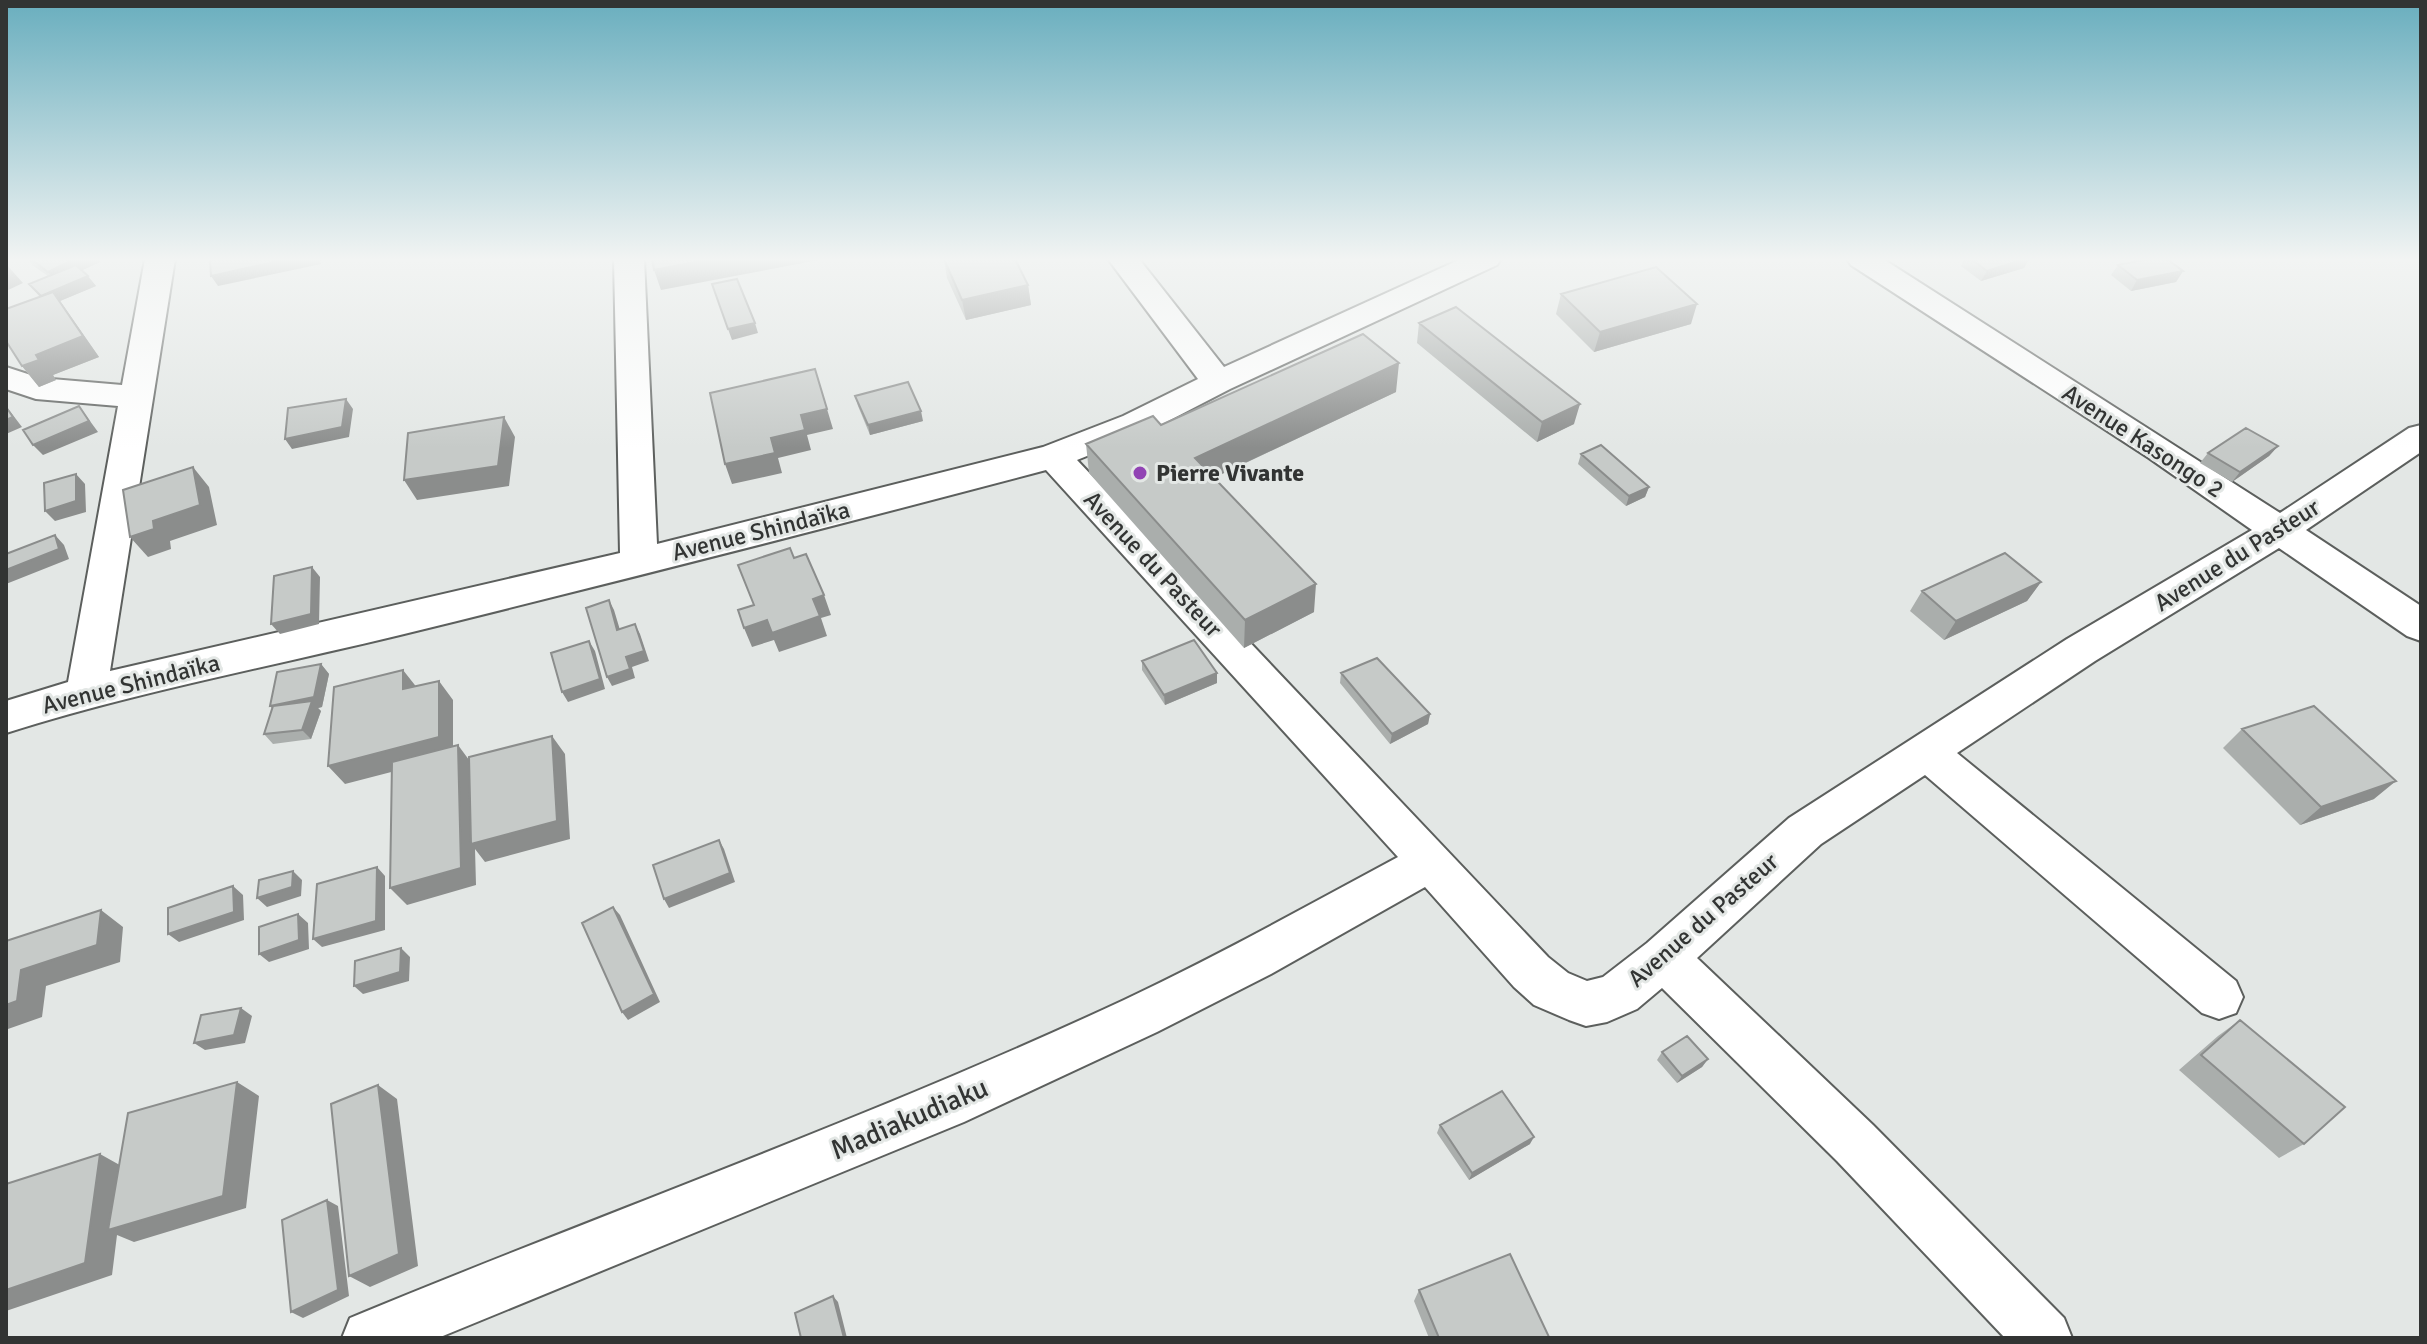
<svg xmlns="http://www.w3.org/2000/svg" width="2427" height="1344" font-family="Signika,sans-serif">
<style>
.lines{fill:none;stroke-linecap:round;stroke-linejoin:round}
.street-casing{stroke:#5c5f5d;stroke-width:4}
.street{fill:#fff;fill-rule:evenodd}
.wall{fill:#aaaeac}
.shaded-wall{fill:#8b8d8c}
.building{fill:#c6cac8;stroke:#8b8d8c;stroke-width:2}
.poi-dot{fill:#9143b4;stroke:#e3e7e5;stroke-width:3}
.labels{text-anchor:middle;stroke-width:6;stroke-linejoin:round;paint-order:stroke}
.street-label{font-size:24px;fill:#323433;stroke:#e3e7e5}
.poi-label{font-size:24px;font-weight:bold;fill:#323433;stroke:#e3e7e5;text-anchor:start}
.near-street-label{font-size:28px;fill:#323433;stroke:#e3e7e5}
</style>
<rect width="100%" height="100%" fill="#e3e7e5"/>
<g class="lines">
<defs>
<path id="street" d="M145 259H175L110 671 620 553 614 259H644L657 544 1043 447 1123 416 1198 379 1108 259H1139L1224 367 1461 259H1501L1497 265 1230 389 1147 432 1077 460 1548 957 1568 973 1587 981 1603 977 1647 943 1789 818 2067 639 2252 530 2149 458 1851 265 1847 259H1883L2280 513 2409 428 2421 425V452L2306 530 2421 606V641L2407 636 2279 548 2095 661 1957 753 2236 981 2243 997 2236 1013 2219 1019 2202 1013 1925 775 1821 844 1697 958 1873 1125 2064 1318 2072 1338H2005L1837 1161 1662 988 1637 1009 1607 1022 1586 1026 1569 1020 1534 1005 1514 987 1425 887 1271 974 1157 1032 964 1122 438 1338H342L350 1318C608 1211 871 1118 1124 1000 1217 956 1307 906 1398 857L1046 470C831 527 616 582 400 635 268 667 135 692 6 733V701L68 682 118 406 36 399 6 389V367L40 378 122 385Z"/>
</defs>
<use href="#street" class="street-casing"/>
<use href="#street" class="street"/>
</g>
<path class="wall" d="M28 259H98L100 262 82 270 96 286 60 301 99 357 53 375 56 380 39 387 22 366 40 297 29 284 48 276 32 265Z
M944 259 1028 285 1031 305 966 320 947 278Z
M1964 259H2029L2024 268 1981 281 1961 266Z
M2118 265 2183 271 2176 282 2131 291 2111 275Z
M1561 294 1691 324 1594 352 1556 314Z
M1419 323 1574 424 1537 442 1417 343Z
M1396 392 1214 478 1314 612 1244 648 1089 473 1086 444 1161 425Z
M855 396 923 421 870 435 858 406Z
M2278 446 2269 456 2232 482 2200 463 2208 453Z
M1581 454 1649 487 1645 497 1626 506 1578 464Z
M2041 582 2027 601 1944 640 1910 611 1922 591Z
M1142 661 1217 683 1165 705 1142 670Z
M321 664 329 674 322 707 318 708 321 711 311 739 273 744 264 734 273 708 270 706Z
M1341 673 1430 714 1428 724 1390 744 1340 683Z
M2242 729 2374 799 2300 825 2223 748Z
M2240 1020 2304 1144 2279 1158 2179 1070 2218 1036Z
M1662 1052 1708 1059 1702 1067 1677 1083 1657 1060Z
M1440 1125 1530 1144 1469 1180 1437 1133Z
M1419 1290 1548 1338H1429L1414 1301Z"/>
<path class="shaded-wall" d="M75 259H98L100 262 57 282 48 272Z
M288 259H320L321 264 218 286 211 276Z
M711 259H824L661 290 654 270Z
M2025 259H2029L2024 268 1981 281 1987 271Z
M6 264 23 283 6 291Z
M2183 271 2176 282 2131 291 2137 280Z
M88 276 96 286 60 301 99 357 53 375 56 380 39 387 22 366 36 355 41 296Z
M1028 285 1031 305 966 320 962 300Z
M1697 304 1691 324 1594 352 1600 332Z
M755 323 758 333 732 340 728 329Z
M1399 363 1396 392 1196 486 1195 458Z
M346 399 353 409 349 437 292 449 285 439Z
M1580 404 1574 424 1537 442 1542 422Z
M6 406 22 427 6 434Z
M79 406 98 432 43 455 33 445Z
M827 409 833 429 807 435 811 450 778 458 782 473 732 484 725 464 771 438 801 415Z
M921 411 923 421 870 435 868 425Z
M504 417 515 437 509 486 417 500 404 480Z
M2278 446 2269 456 2232 482 2240 472Z
M193 467 209 487 217 525 170 541 171 549 148 557 130 537 153 521Z
M76 474 85 484 86 512 55 521 45 511Z
M1649 487 1645 497 1626 506 1629 496Z
M55 535 64 545 69 559 6 584V570Z
M312 567 320 577 319 624 280 634 271 624Z
M2041 582 2027 601 1944 640 1956 621Z
M1316 584 1314 612 1244 648 1245 620Z
M824 595 831 615 821 618 827 636 779 652 774 640 752 647 744 628Z
M609 600 614 610 623 640 617 630Z
M635 624 640 634 649 661 632 667 635 678 612 686 607 677 626 657Z
M589 641 595 651 605 689 568 702 562 692Z
M321 664 329 674 322 707 318 708 321 711 311 739 302 730 279 715 270 706Z
M403 670 418 689H403Z
M1217 673V683L1165 705 1164 695Z
M439 681 453 700V756L345 784 328 766Z
M1430 714 1428 724 1390 744 1392 734Z
M552 736 565 754 570 839 485 862 475 849 476 885 407 905 390 888 458 745 472 764Z
M2396 781 2374 799 2300 825 2321 807Z
M719 840 724 849 735 882 669 908 664 899Z
M377 867 385 876V930L322 947 313 939Z
M293 871 302 880 301 896 267 907 257 898Z
M233 886 243 895 244 920 179 942 168 934Z
M613 907 620 915 660 1002 628 1020 622 1012Z
M101 910 123 927 120 962 46 986 42 1017 8 1029 6 1028V1005L21 970Z
M298 914 308 923 309 949 269 962 259 954Z
M401 948 410 957 409 981 363 994 354 986Z
M241 1008 252 1016 245 1043 205 1050 194 1043Z
M1708 1059 1702 1067 1677 1083 1682 1076Z
M237 1082 259 1096 246 1208 134 1242 117 1235 112 1275 6 1311V1290L100 1154 125 1168Z
M378 1085 397 1099 418 1266 370 1287 349 1276Z
M1534 1137 1530 1144 1469 1180 1472 1173Z
M327 1200 338 1206 349 1296 303 1318 291 1312Z
M833 1296 838 1302 847 1338H844Z"/>
<path class="building" d="M31 259H75L48 272Z
M212 259H288L211 276 210 260Z
M652 259H711L654 270Z
M944 259H1015L1028 285 962 300Z
M1971 259H2025L1987 271Z
M2148 259H2167L2183 271 2137 280 2118 265Z
M76 265 88 276 41 296 29 284Z
M1656 267 1697 304 1600 332 1561 294Z
M737 279 755 323 728 329 712 284Z
M53 292 83 336 36 355 39 360 22 366 6 341V309Z
M1456 307 1580 404 1542 422 1419 323Z
M1363 334 1399 363 1195 458 1316 584 1245 620 1086 444 1153 416 1161 425Z
M815 369 827 409 801 415 805 430 771 438 775 453 725 464 710 393Z
M908 382 921 411 868 425 855 396Z
M346 399 342 427 285 439 288 408Z
M79 406 89 421 33 445 23 430Z
M6 407 13 417 6 420Z
M504 417 498 466 404 480 408 433Z
M2246 428 2278 446 2240 472 2208 453Z
M1601 445 1649 487 1629 496 1581 454Z
M193 467 200 505 153 521 154 529 130 537 123 490Z
M76 474V501L45 511 44 483Z
M55 535 59 549 6 570V554Z
M790 548 794 558 806 554 824 595 813 599 820 616 772 633 767 620 744 628 738 610 754 605 738 565Z
M2005 553 2041 582 1956 621 1922 591Z
M312 567 311 614 271 624 274 576Z
M609 600 617 630 635 624 644 651 626 657 630 669 607 677 586 608Z
M1194 640 1217 673 1164 695 1142 661Z
M589 641 600 679 562 692 551 653Z
M1377 658 1430 714 1392 734 1341 673Z
M321 664 314 697 270 706 277 672Z
M403 670V689L439 681V737L328 766 334 687Z
M312 701 302 730 264 734 273 706Z
M2314 706 2396 781 2321 807 2242 729Z
M552 736 557 821 471 844 469 757Z
M458 745 461 868 390 888 392 762Z
M719 840 730 873 664 899 653 865Z
M377 867 376 921 313 939 317 884Z
M293 871 292 887 257 898 259 880Z
M233 886 234 912 168 934V908Z
M613 907 654 994 622 1012 582 923Z
M101 910 97 945 21 970 17 1001 6 1005V941Z
M298 914 299 940 259 954V927Z
M401 948 400 972 354 986 355 961Z
M241 1008 234 1035 194 1043 201 1015Z
M2240 1020 2345 1107 2304 1144 2201 1055Z
M1687 1036 1708 1059 1682 1076 1662 1052Z
M237 1082 223 1196 108 1230 128 1113Z
M378 1085 399 1254 349 1276 331 1104Z
M1502 1091 1534 1137 1472 1173 1440 1125Z
M100 1154 85 1263 6 1290V1184Z
M327 1200 338 1290 291 1312 282 1220Z
M1510 1254 1549 1337 1439 1338 1419 1290Z
M833 1296 844 1338H801L795 1313Z"/>
<linearGradient id="sky" x2="0" y2="1"><stop stop-color="#69aebe"/><stop offset="0.58" stop-color="#f2f4f3"/><stop offset="1" stop-color="#f2f4f3" stop-opacity="0"/></linearGradient>
<rect width="2427" height="448" fill="url(#sky)"/>
<circle class="poi-dot" cx="1140" cy="473" r="8"/>
<g class="labels">
<g class="street-label">
<text transform="translate(2143 441) rotate(33)" y="8">Avenue Kasongo 2</text>
<text transform="translate(761 531) rotate(-14)" y="8">Avenue Shindaïka</text>
<text transform="translate(2237 555) rotate(-32)" y="8">Avenue du Pasteur</text>
<text transform="translate(1153 564) rotate(47)" y="8">Avenue du Pasteur</text>
<text transform="translate(131 684) rotate(-14)" y="8">Avenue Shindaïka</text>
<text transform="translate(1703 920) rotate(-41)" y="8">Avenue du Pasteur</text>
</g>
<g class="poi-label">
<text x="1156" y="481">Pierre Vivante</text>
</g>
<g class="near-street-label">
<text transform="translate(909 1118) rotate(-23)" y="10">Madiakudiaku</text>
</g>
</g>
<rect width="2427" height="1344" fill="none" stroke="#323433" stroke-width="16"/>
</svg>
